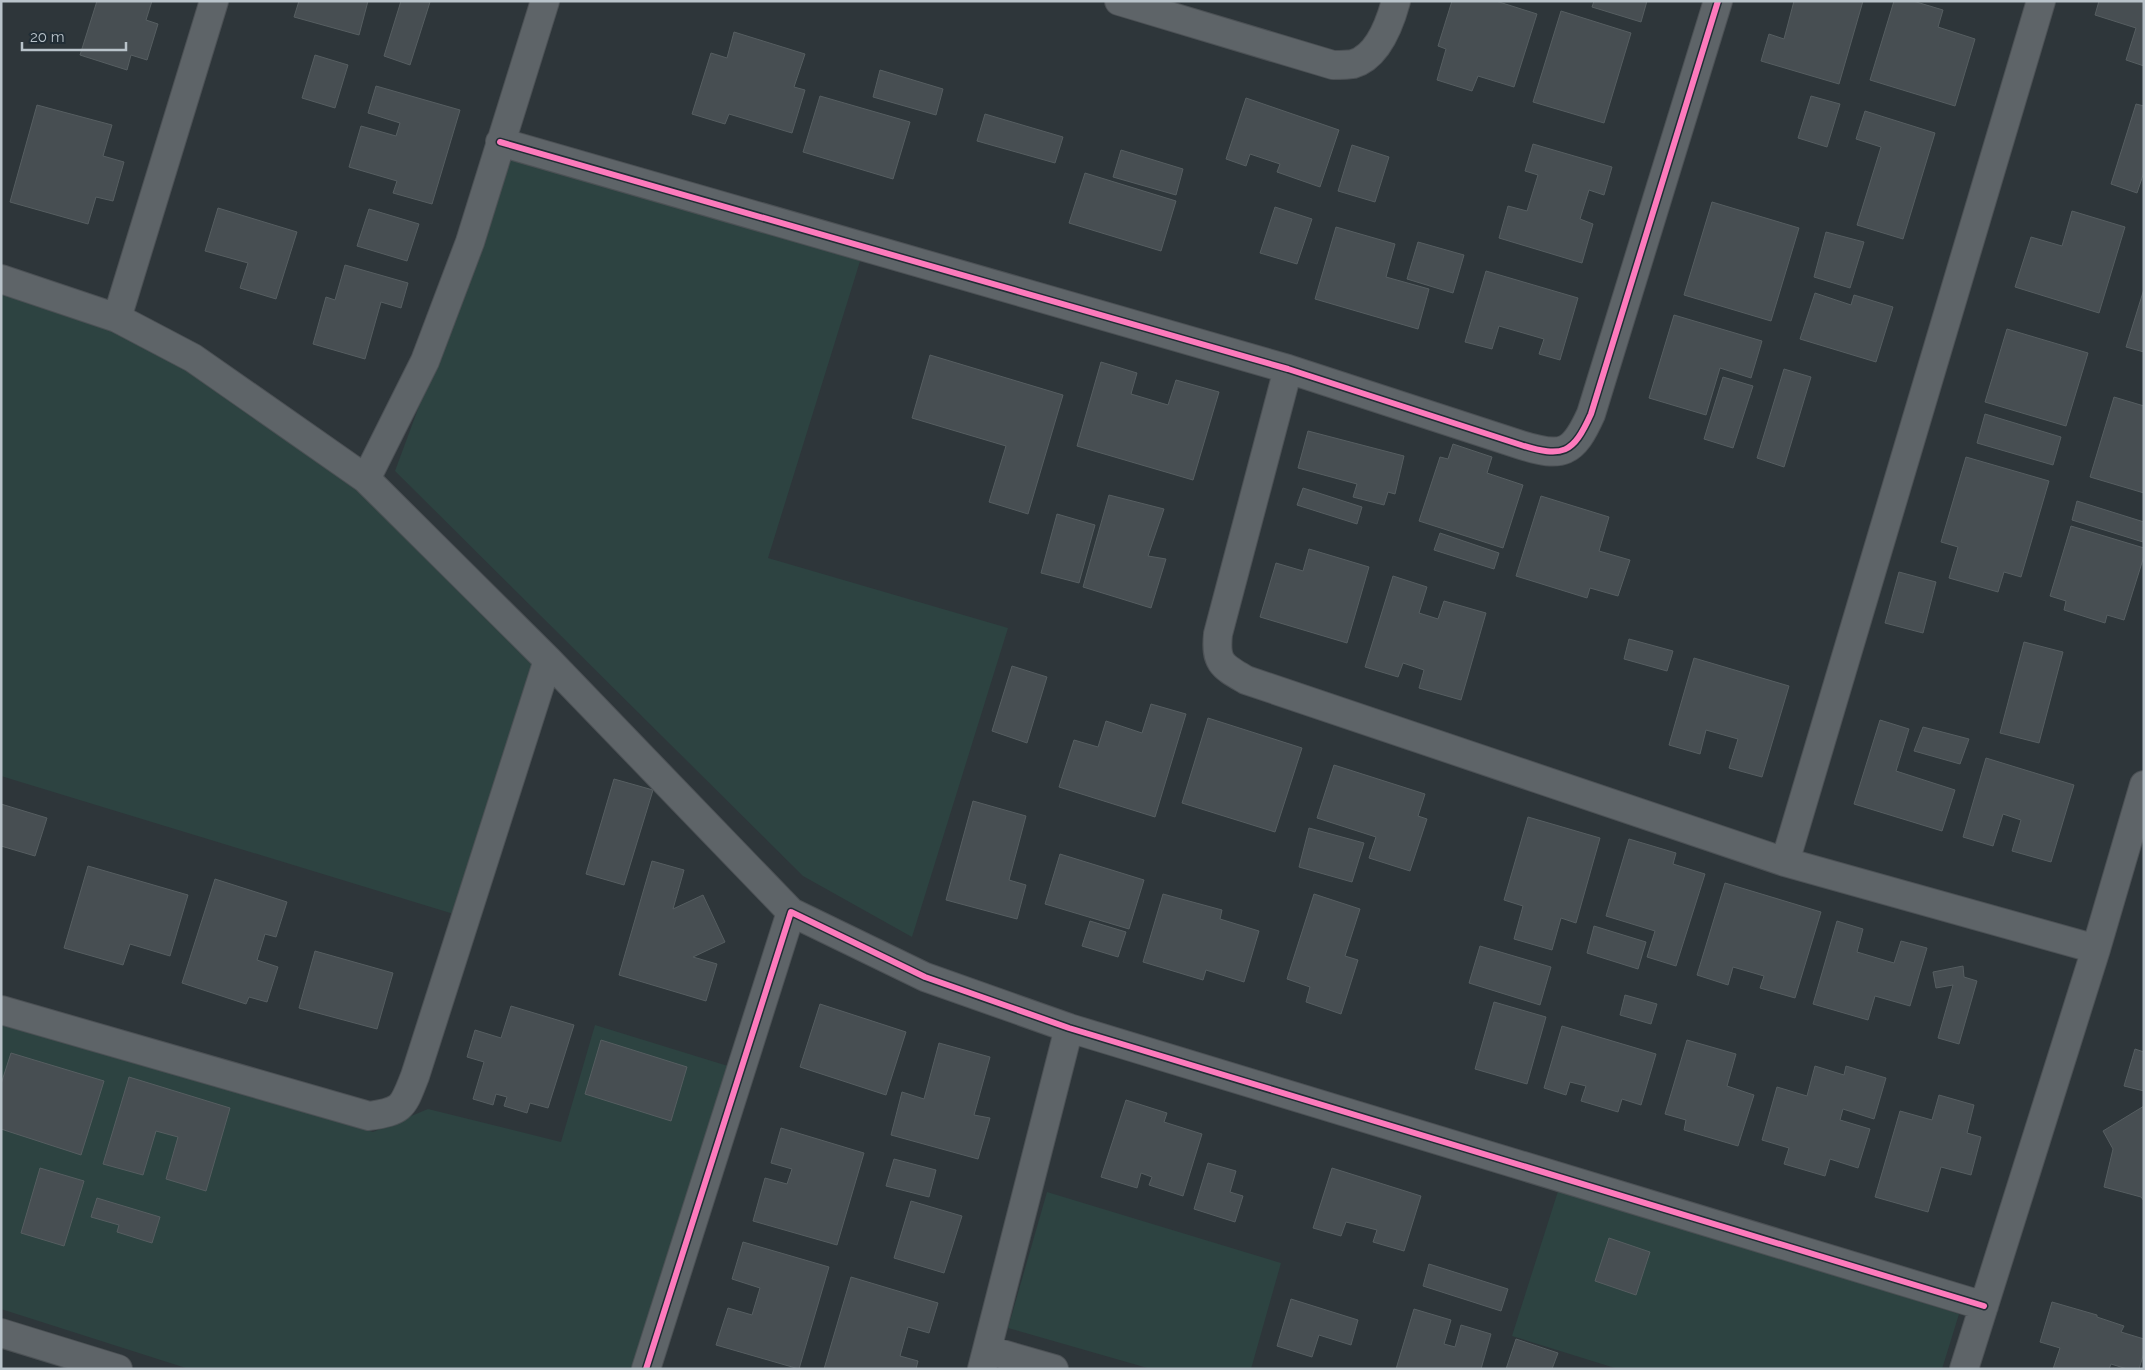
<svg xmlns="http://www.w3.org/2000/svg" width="2145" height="1370" font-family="Raleway,sans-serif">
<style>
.green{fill:#2d4341}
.building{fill:#474e52;stroke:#565e61}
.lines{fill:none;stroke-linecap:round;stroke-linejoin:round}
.minor-casing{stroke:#4c5155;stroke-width:30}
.minor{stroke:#5e6468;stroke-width:28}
.cycleway-casing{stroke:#212d35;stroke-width:9}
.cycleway{stroke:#fd7abc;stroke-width:6}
</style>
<rect width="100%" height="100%" fill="#2e363a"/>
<path class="green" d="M512 155 861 258 768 558 1008 628 912 937 803 876 395 471Z
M1 293 111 330 193 369 362 488 533 661 457 915 1 776Z
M1 1019 373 1132 428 1109 561 1142 595 1025 728 1066 632 1369H189L1 1309Z
M1559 1188 1959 1314 1942 1369H1618L1512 1336Z
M1047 1192 1281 1263 1251 1369H1151L1008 1328Z"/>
<path class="building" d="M97 1H152L146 20 158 24 147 60 131 55 127 70 80 55Z
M299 1H368L359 35 294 17Z
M401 1 430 2 410 65 384 56Z
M1452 1H1496L1537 14 1514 87 1478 76 1472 91 1437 80 1446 49 1438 46Z
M1594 1H1647L1641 22 1592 7Z
M1794 1H1863L1839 84 1761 61 1769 34 1784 39Z
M1894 1H1913L1943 10 1938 27 1975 39 1955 106 1870 80Z
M2099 1H2144V66L2126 60 2136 28 2095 15Z
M1561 11 1631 33 1604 123 1533 102Z
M734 32 805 54 794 87 805 90 792 133 729 114 725 124 692 114 711 53 727 58Z
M315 55 348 65 335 108 302 98Z
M880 70 943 89 936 115 873 97Z
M376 86 460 110 432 204 393 193 397 181 349 167 361 126 396 136 400 123 368 113Z
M820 96 910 122 893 179 803 152Z
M1811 96 1840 104 1827 147 1798 138Z
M1246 98 1339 130 1320 187 1277 172 1280 164 1250 154 1246 166 1226 159Z
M2136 104 2144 106V172L2137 193 2111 184Z
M37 105 112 125 103 156 124 162 113 201 96 197 88 224 10 202Z
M1865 111 1935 133 1903 239 1857 225 1881 147 1856 139Z
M985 114 1063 137 1055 163 977 141Z
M1533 144 1612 167 1604 195 1589 190 1580 219 1593 224 1582 263 1499 238 1508 206 1527 211 1538 175 1525 171Z
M1352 145 1389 157 1375 202 1338 191Z
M1121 150 1183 169 1176 195 1113 177Z
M1085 173 1176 201 1161 251 1069 223Z
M1712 202 1799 228 1771 321 1684 295Z
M1275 207 1312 219 1297 264 1260 253Z
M218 208 297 232 276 299 240 288 248 263 205 251Z
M369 209 419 224 407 261 357 246Z
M2072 211 2125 227 2099 313 2015 287 2031 237 2062 246Z
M1336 227 1395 244 1386 277 1429 289 1418 329 1315 299Z
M1826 232 1864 242 1850 288 1814 277Z
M1418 242 1464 255 1453 293 1407 279Z
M345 265 408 283 401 308 381 302 365 359 313 344 326 297 335 300Z
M1486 271 1578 298 1560 360 1539 354 1544 339 1499 326 1492 349 1465 342Z
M2144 289V352L2126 347Z
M1815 293 1851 305 1854 295 1893 307 1876 362 1800 339Z
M1674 315 1762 341 1751 378 1720 368 1706 415 1649 398Z
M2007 329 2088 353 2066 426 1985 402Z
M930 355 1063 395 1028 514 989 502 1006 446 912 418Z
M1101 362 1137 373 1131 394 1168 405 1176 380 1219 392 1193 480 1077 446Z
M1784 369 1811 377 1784 467 1757 458Z
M1723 377 1753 386 1733 448 1704 439Z
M2114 397 2144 406V493L2090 477Z
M1985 414 2061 437 2053 465 1977 443Z
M1308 431 1404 456 1395 494 1388 492 1384 505 1353 497 1357 484 1298 468Z
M1453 444 1492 457 1487 473 1523 485 1503 548 1419 521 1440 457 1448 459Z
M1966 457 2049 481 2021 577 2004 572 1998 592 1949 578 1958 547 1941 542Z
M1303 488 1362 507 1357 524 1297 505Z
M1109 495 1164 509 1148 556 1166 559 1151 608 1083 587Z
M1541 496 1609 517 1599 551 1630 560 1618 596 1590 588 1587 598 1516 576Z
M2077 501 2144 522 2143 542 2072 520Z
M1057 514 1095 525 1079 583 1041 573Z
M2071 526 2144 548V556L2124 620 2107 615 2105 623 2064 610 2066 601 2050 596Z
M1440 533 1499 553 1494 569 1434 550Z
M1309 549 1369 567 1347 643 1260 617 1276 563 1303 571Z
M1899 572 1936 582 1923 633 1885 623Z
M1393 576 1427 587 1419 613 1438 619 1444 601 1486 613 1461 700 1419 688 1424 670 1403 663 1398 677 1365 667Z
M1629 639 1673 651 1667 671 1624 659Z
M2024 642 2063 652 2039 743 2000 733Z
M1694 658 1789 686 1762 777 1729 768 1738 739 1706 730 1700 754 1669 745Z
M1012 666 1047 677 1027 743 992 731Z
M1151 704 1186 714 1155 817 1059 787 1074 740 1098 747 1106 721 1142 733Z
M1208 718 1302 748 1275 832 1182 803Z
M1880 720 1909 729 1896 771 1955 790 1942 831 1854 804Z
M1923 727 1969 739 1960 764 1914 751Z
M1986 758 2074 785 2051 862 2012 851 2021 820 2003 814 1993 846 1963 837Z
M1334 765 1425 794 1418 816 1427 819 1410 871 1369 858 1376 837 1317 818Z
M614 779 653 790 624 885 586 874Z
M973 801 1026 816 1009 880 1026 885 1017 919 946 900Z
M1 804 47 818 35 856 1 846Z
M1528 817 1600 838 1576 923 1561 918 1552 950 1514 939 1523 906 1504 900Z
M1309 828 1364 843 1352 882 1299 867Z
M1629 839 1676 853 1673 864 1705 874 1676 966 1647 957 1655 931 1606 916Z
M1060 854 1144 880 1129 929 1045 904Z
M652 861 684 870 673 909 703 895 725 942 693 957 717 964 706 1001 619 975Z
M88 866 188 895 170 956 130 944 123 965 64 948Z
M215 879 287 902 276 937 265 934 257 960 278 967 267 1002 249 997 246 1004 182 983Z
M1725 883 1821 912 1795 998 1760 988 1764 976 1733 967 1728 985 1697 975Z
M1163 894 1222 910 1220 919 1259 931 1244 982 1206 970 1203 980 1143 962Z
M1314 894 1360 909 1345 956 1358 960 1341 1014 1306 1002 1310 987 1287 979Z
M1090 921 1126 932 1118 957 1082 946Z
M1837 921 1863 929 1857 952 1894 963 1901 941 1927 948 1910 1006 1875 996 1868 1020 1813 1004Z
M1594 926 1646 942 1638 969 1587 953Z
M1480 946 1551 967 1540 1005 1469 983Z
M315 951 393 973 377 1029 299 1008Z
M1963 966 1964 977 1977 981 1959 1044 1938 1038 1953 985 1936 988 1933 972Z
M1625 995 1657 1004 1651 1024 1620 1015Z
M1494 1002 1546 1017 1527 1084 1475 1069Z
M820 1004 906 1032 886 1095 800 1067Z
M511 1006 574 1025 548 1108 530 1103 527 1113 504 1106 507 1097 496 1094 493 1105 473 1099 484 1062 467 1057 475 1030 501 1038Z
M1562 1026 1656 1054 1641 1105 1622 1099 1618 1112 1581 1101 1586 1086 1570 1082 1566 1095 1544 1088Z
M601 1040 687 1067 671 1121 585 1094Z
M1687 1040 1736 1054 1727 1086 1754 1095 1738 1146 1684 1130 1686 1120 1665 1114Z
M939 1043 990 1057 974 1115 990 1118 978 1159 891 1135 902 1092 924 1099Z
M2135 1049 2144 1052V1091L2124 1086Z
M11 1053 104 1081 81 1155 1 1129V1084Z
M1815 1066 1844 1075 1846 1066 1886 1078 1874 1119 1843 1109 1840 1120 1870 1129 1858 1168 1830 1159 1825 1176 1784 1164 1789 1148 1762 1140 1777 1087 1807 1096Z
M129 1077 230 1108 206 1191 166 1179 178 1137 156 1131 143 1175 103 1164Z
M1939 1095 1974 1105 1967 1133 1981 1137 1971 1175 1941 1167 1928 1212 1875 1197 1900 1111 1932 1120Z
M1126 1100 1167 1113 1164 1122 1202 1134 1183 1196 1149 1185 1152 1177 1141 1173 1137 1188 1101 1177Z
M2144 1106V1201L2141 1197 2104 1187 2113 1149 2103 1131Z
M781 1128 864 1153 837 1245 753 1221 765 1178 787 1184 792 1169 771 1163Z
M894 1159 936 1170 929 1197 886 1186Z
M1208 1163 1236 1171 1230 1192 1243 1196 1235 1222 1194 1209Z
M40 1168 84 1181 64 1246 21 1233Z
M1332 1168 1421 1196 1404 1251 1373 1242 1377 1230 1346 1222 1341 1236 1313 1228Z
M97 1198 160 1217 152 1243 117 1232 119 1225 91 1217Z
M911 1201 962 1216 944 1273 894 1258Z
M1609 1238 1650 1252 1636 1295 1595 1281Z
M743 1242 829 1267 799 1369 716 1345 728 1308 752 1315 760 1288 732 1279Z
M1429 1264 1508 1289 1501 1311 1423 1286Z
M851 1277 938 1303 929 1333 908 1327 900 1356 918 1361 916 1369H824Z
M1291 1299 1358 1320 1351 1345 1319 1335 1312 1357 1277 1346Z
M2052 1302 2097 1315V1317L2124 1326 2121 1332 2144 1339V1353L2139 1369H2127L2111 1364 2109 1369H2053L2060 1348 2040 1342Z
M1414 1309 1451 1320 1444 1344 1455 1347 1461 1325 1491 1334 1481 1369H1396Z
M1516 1339 1558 1353 1552 1369H1506Z"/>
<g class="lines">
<defs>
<path id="minor" d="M1119 1 1333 65C1340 65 1347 65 1353 64 1378 57 1390 23 1396 1
M500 142 1288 369 1521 445C1563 458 1573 454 1591 414L1718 1
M1 279 117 318 193 358 366 479 548 660 791 912
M117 318 214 1
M1288 369 1218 634C1215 663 1222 666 1246 680L1785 862 2096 949
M366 479 425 361 470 242 545 1
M1785 862 2041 1
M1 1010 369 1116C404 1111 403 1106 415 1076L548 660
M1 1333 118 1369
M988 1350 1054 1369
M646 1369 791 912 925 977 1069 1028 1984 1306
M982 1369 1069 1028
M1964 1369 2096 949 2144 785"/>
</defs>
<use href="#minor" class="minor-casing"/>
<use href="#minor" class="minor"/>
<defs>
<path id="cycleway" d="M500 142 1288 369 1521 445C1563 458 1573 454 1591 414L1718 1
M646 1369 791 912 925 977 1069 1028 1984 1306"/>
</defs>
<use href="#cycleway" class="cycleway-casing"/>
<use href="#cycleway" class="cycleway"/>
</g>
<rect width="2145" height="1370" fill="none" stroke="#b9c3ca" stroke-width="5"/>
<path d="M22 42v8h104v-8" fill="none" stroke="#b9c3ca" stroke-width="2.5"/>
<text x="30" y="42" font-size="15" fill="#b9c3ca" stroke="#212d35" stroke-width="4" paint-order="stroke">20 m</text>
</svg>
